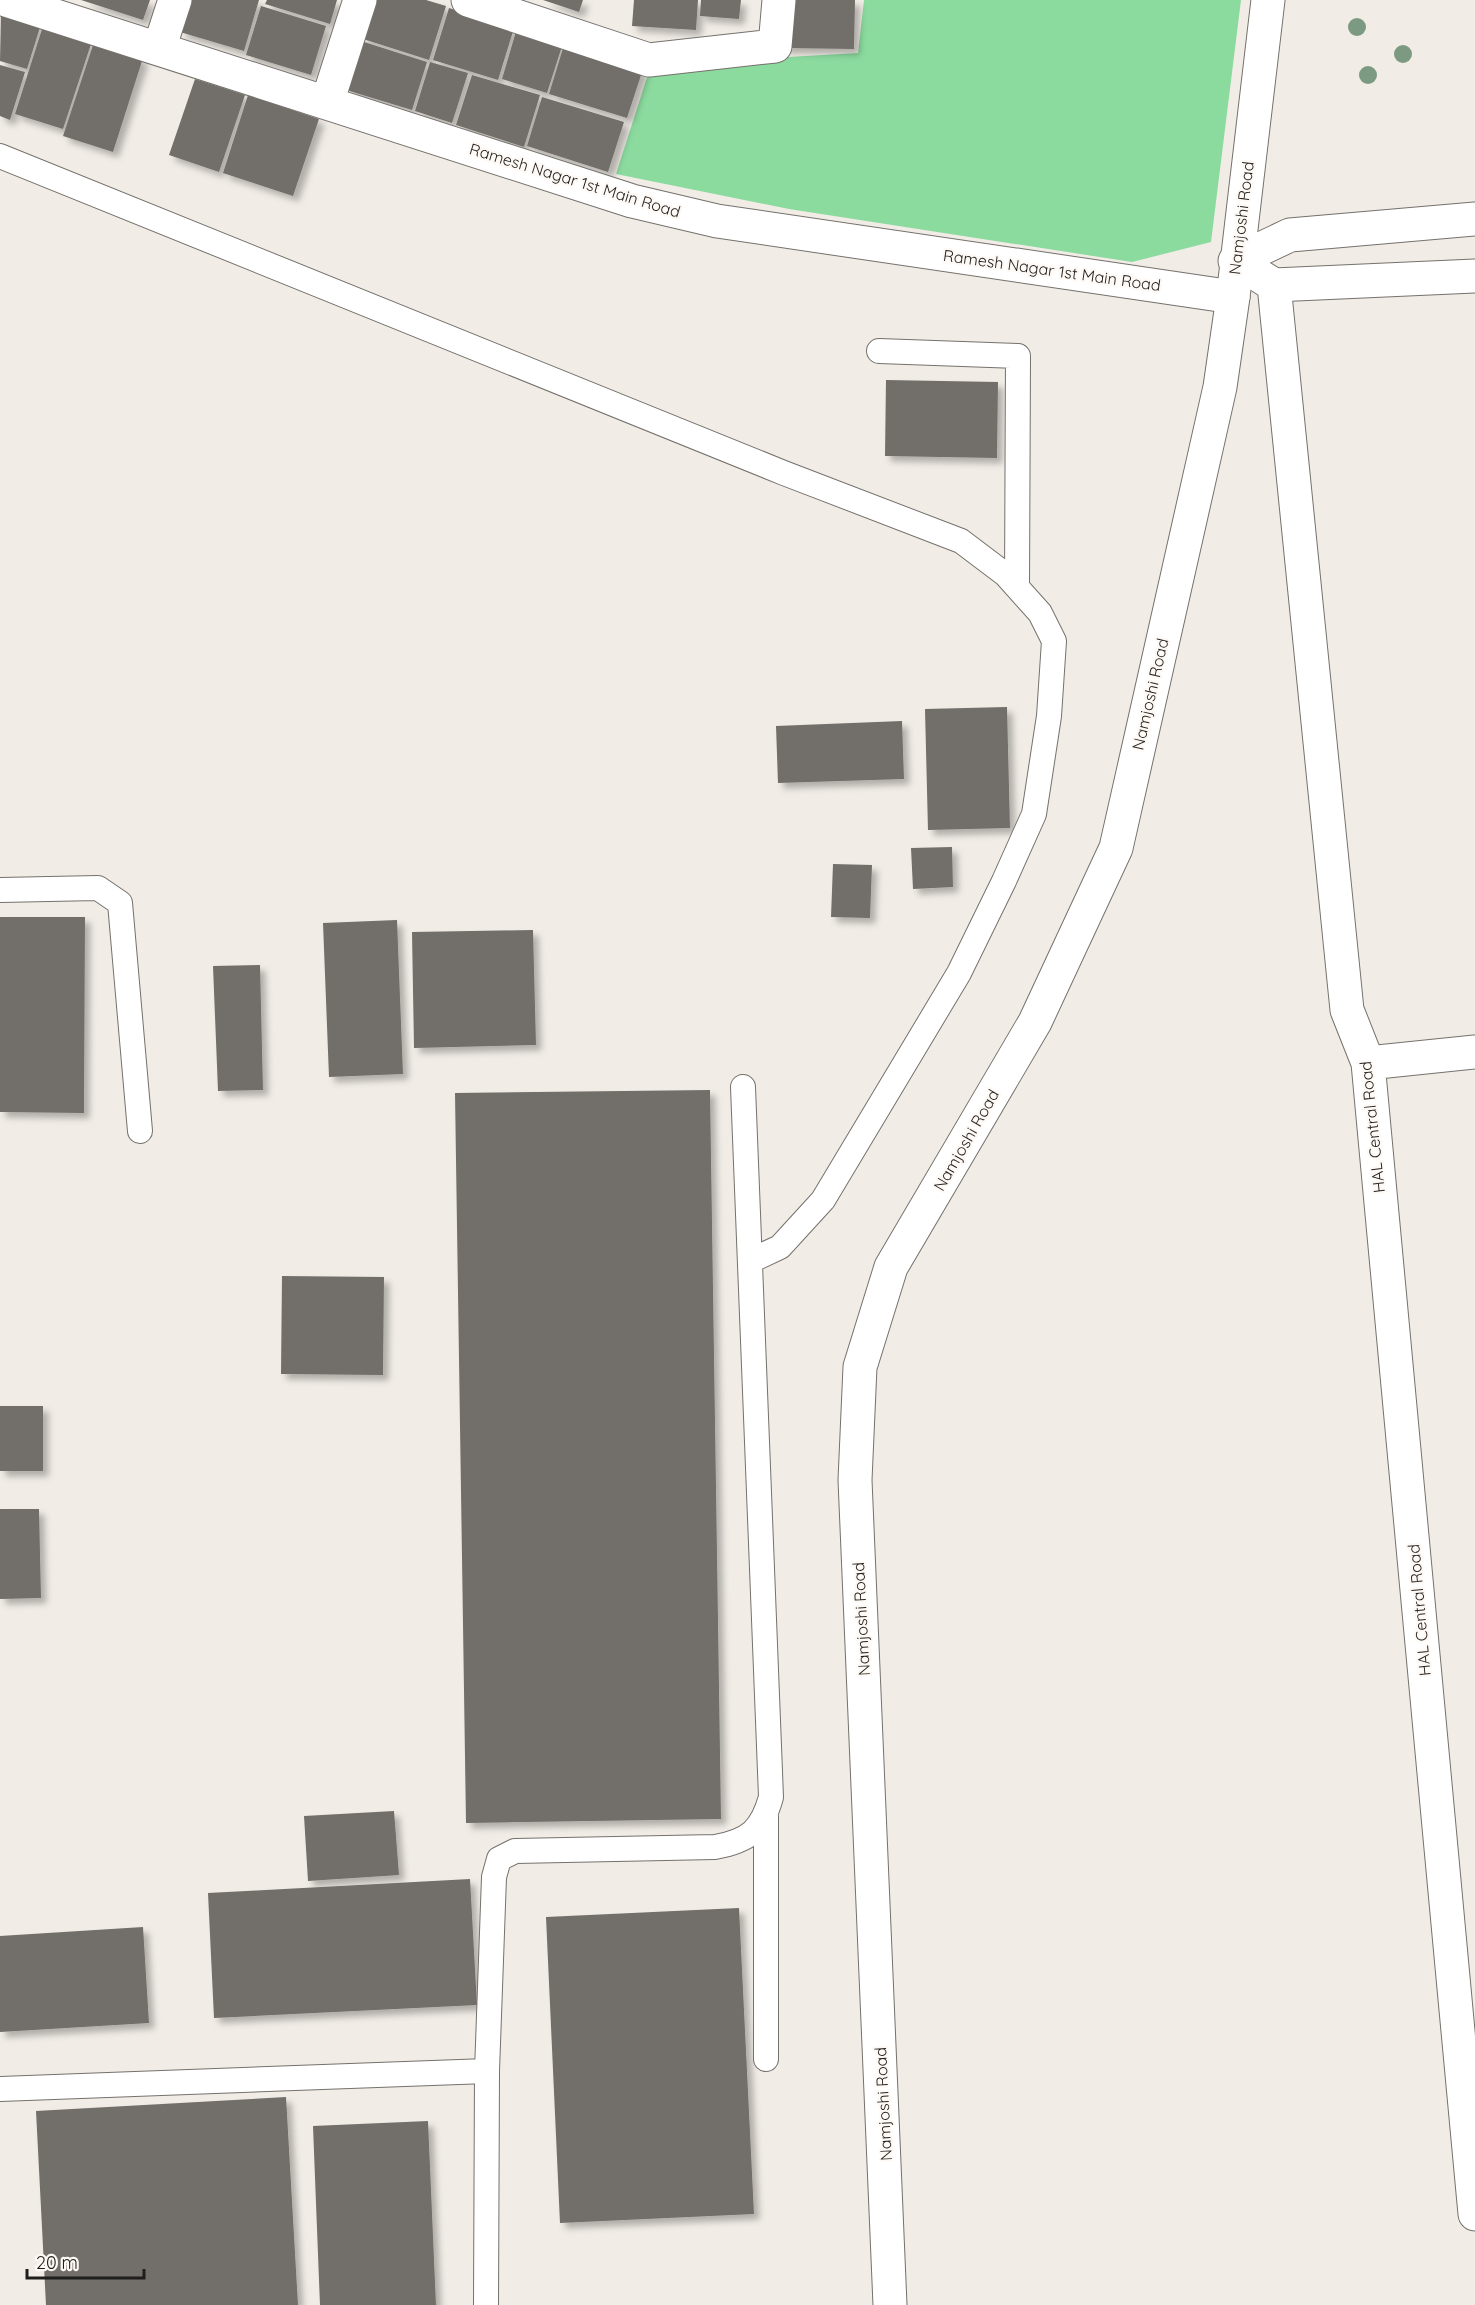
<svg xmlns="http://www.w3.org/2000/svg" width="1475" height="2305" font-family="Quicksand,sans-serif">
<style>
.green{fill:#8bda9e}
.building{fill:#726e69;filter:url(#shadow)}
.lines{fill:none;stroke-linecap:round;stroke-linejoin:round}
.lane-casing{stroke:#75716c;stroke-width:26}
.street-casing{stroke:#75716c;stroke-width:35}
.secondary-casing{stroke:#75716c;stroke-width:35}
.lane{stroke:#fff;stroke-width:24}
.street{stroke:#fff;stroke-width:33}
.secondary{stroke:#fff;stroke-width:33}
.tree{fill:#7c9981}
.labels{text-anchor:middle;stroke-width:4.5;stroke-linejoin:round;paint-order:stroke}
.street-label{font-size:16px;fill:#1f1e1c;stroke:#fef9f4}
</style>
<defs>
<filter id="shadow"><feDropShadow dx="5.5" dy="5.5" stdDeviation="3" flood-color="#0004"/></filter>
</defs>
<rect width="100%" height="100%" fill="#f1ece6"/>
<path class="green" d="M864 0H1241L1211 242 1132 262 789 209 616 174 651 65 858 53Z"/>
<path class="building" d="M81 0H150L143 20Z
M190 0H259L244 51 180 32Z
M267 0H337L330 24 265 4Z
M372 0H426L446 6 429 60 360 38Z
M543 0H583L579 12Z
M634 0H698L696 30 632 26Z
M701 0H741L739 19 700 16Z
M783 0H855L854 49 782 48Z
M261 6 326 26 311 75 246 55Z
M449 8 514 28 498 80 433 60Z
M1 12 41 24 27 69 0 61Z
M43 26 92 41 63 129 15 114Z
M517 28 563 43 547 93 502 79Z
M361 41 427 62 412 110 346 90Z
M94 42 143 58 113 152 63 136Z
M564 45 643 69 627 118 549 94Z
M430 62 468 73 452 123 415 111Z
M0 65 25 72 10 120 0 116Z
M472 75 540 95 524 147 456 125Z
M195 79 245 95 219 172 169 155Z
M248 95 319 119 293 196 223 173Z
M542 97 624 122 608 172 527 146Z
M886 380 998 382 997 458 885 456Z
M1007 707 1010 828 928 830 925 709Z
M902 721 904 779 778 783 776 726Z
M952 847 953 887 913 889 911 848Z
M833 864 872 865 870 918 831 917Z
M0 917H85L84 1113 0 1112Z
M397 920 403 1074 329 1077 323 923Z
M533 930 536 1045 414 1048 412 932Z
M260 965 263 1090 218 1091 213 966Z
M710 1090 721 1819 466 1823 455 1093Z
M282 1276 384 1277 383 1375 281 1374Z
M0 1406H43V1471H0Z
M0 1509H39L41 1598 0 1599Z
M394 1811 399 1875 308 1881 304 1816Z
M470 1879 477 2005 214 2018 208 1893Z
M739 1908 754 2214 560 2223 546 1917Z
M143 1927 149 2023 0 2032V1936Z
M286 2097 298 2305H46L36 2111Z
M428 2121 436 2305H320L313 2126Z"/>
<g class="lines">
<defs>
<path id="lane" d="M0 156 784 473 961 541 1006 575 1040 613 1054 641 1049 716 1034 814 1004 881 959 973 823 1200 780 1247 750 1261
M879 351 1018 356 1017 587
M0 890 98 888 120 903 140 1131
M766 1817V2059
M0 2089 487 2071
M486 2305 487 2071 494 1877 499 1859 515 1851 715 1847C749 1841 762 1830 771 1797L743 1087"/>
<path id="street" d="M6 0 632 201 717 221 1233 297
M468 0 649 60 775 46 779 0
M159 49 175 0
M327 103 360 0
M1235 261 1290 235 1475 219
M1255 273 1274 285 1475 276
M1274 285 1347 1010 1368 1063 1475 2214
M1368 1063 1475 1052"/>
<path id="secondary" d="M890 2305 855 1480 860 1367 891 1267 1035 1022 1116 848 1220 387 1233 297 1268 0"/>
</defs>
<use href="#lane" class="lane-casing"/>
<use href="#street" class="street-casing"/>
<use href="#secondary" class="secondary-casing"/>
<use href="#lane" class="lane"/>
<use href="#street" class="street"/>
<use href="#secondary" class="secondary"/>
</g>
<g class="tree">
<circle cx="1357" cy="27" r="9"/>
<circle cx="1403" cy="54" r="9"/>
<circle cx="1368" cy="75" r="9"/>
</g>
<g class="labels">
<g class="street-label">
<text transform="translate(575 180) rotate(17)" y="6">Ramesh Nagar 1st Main Road</text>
<text transform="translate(1241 218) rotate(-83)" y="6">Namjoshi Road</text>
<text transform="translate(1052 270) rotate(8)" y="6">Ramesh Nagar 1st Main Road</text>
<text transform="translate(1150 694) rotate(-77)" y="6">Namjoshi Road</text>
<text transform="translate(1372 1127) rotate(-96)" y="6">HAL Central Road</text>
<text transform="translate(966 1140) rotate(-60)" y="6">Namjoshi Road</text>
<text transform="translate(1419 1610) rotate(-95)" y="6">HAL Central Road</text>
<text transform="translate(861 1619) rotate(-93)" y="6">Namjoshi Road</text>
<text transform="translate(883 2104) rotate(-93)" y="6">Namjoshi Road</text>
</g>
</g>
<path d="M27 2269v9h117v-9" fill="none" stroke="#1f1e1c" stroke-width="3"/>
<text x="36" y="2269" font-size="18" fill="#1f1e1c" stroke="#fef9f4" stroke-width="4.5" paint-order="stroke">20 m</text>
</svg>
